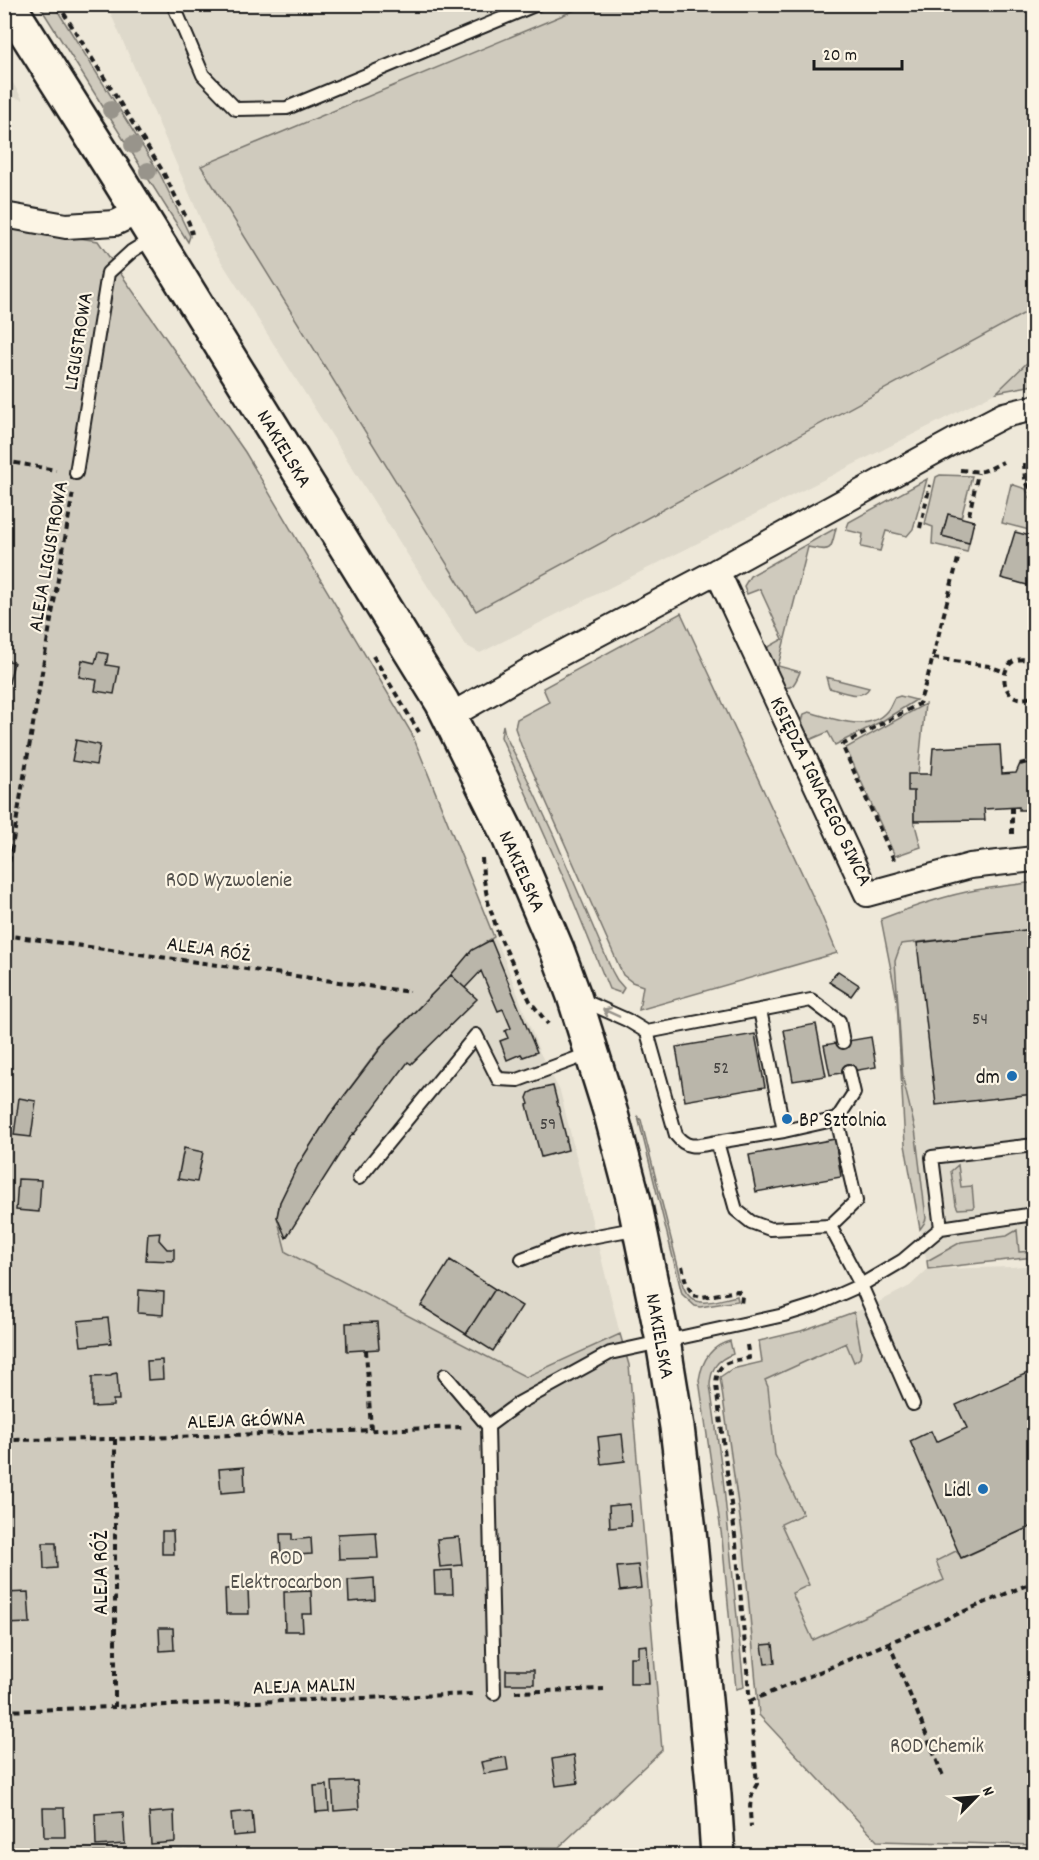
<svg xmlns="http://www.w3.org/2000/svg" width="1039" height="1860" font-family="Dekko,sans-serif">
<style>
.built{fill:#ded9cb}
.green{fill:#cfcabd;stroke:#76736c;stroke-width:1.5}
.building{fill:#bab6aa;stroke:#1c1c1c;stroke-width:1.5}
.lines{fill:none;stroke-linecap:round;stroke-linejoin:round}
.lane-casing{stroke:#1c1c1c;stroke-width:16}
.street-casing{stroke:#1c1c1c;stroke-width:28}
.secondary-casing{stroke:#1c1c1c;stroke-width:38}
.path{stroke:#1c1c1c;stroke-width:4;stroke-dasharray:6 4.5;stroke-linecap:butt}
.lane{stroke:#fcf5e5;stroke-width:12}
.street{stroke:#fcf5e5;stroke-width:24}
.secondary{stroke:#fcf5e5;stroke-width:33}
.tree{fill:#98948b}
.oneway{stroke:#97938b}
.poi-dot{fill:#1f6fb2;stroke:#fcf5e5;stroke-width:2}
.labels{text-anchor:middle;stroke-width:4.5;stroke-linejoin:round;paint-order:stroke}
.number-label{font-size:18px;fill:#444240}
.street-label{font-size:21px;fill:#1c1c1c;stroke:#fcf5e5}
.park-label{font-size:21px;fill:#52504c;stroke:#fcf5e5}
.poi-label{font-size:21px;fill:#1c1c1c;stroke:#fcf5e5;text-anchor:end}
</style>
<rect width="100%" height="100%" fill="#eee8d9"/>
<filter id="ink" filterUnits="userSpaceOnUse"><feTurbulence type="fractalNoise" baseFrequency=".0167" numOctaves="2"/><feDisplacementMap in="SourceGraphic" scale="12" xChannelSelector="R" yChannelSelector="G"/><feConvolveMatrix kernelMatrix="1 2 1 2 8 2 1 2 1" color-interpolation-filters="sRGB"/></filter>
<g filter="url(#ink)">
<path class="built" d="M107 5H1034V356L997 392 480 653 465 645 214 250Z
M4 70H5L23 100 5 95Z
M1027 883 1034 884V1257L938 1269 1012 1267 1034 1265V1592L759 1715 720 1377 732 1369 762 1362 759 1341 801 1331 869 1307 910 1286 928 1269 905 1145 897 1000 881 919 917 906 947 897 977 890Z
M494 937 502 953 540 1053 560 1091 620 1334 526 1377 286 1252 277 1217 280 1202 298 1165 329 1116 386 1041 451 975 472 950Z"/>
<path class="green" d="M39 5H54L160 174 190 236 188 242Z
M587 5H1034V308L476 611 201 166Z
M4 226 98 241 245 452 412 734 494 937 472 951 451 975 385 1041 329 1116 298 1165 280 1202 277 1217 286 1252 526 1377 620 1334 629 1365 662 1750 559 1847 5 1853Z
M1034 356V385L997 392Z
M940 475 972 476 961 518 948 515 942 536 969 543 967 552 932 544 933 527 925 524 936 477Z
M927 479 913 529 907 536 886 531 880 551 861 547 863 534 846 530 849 522Z
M1011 484 1026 489 1034 507 1033 531 1002 523Z
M836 528C830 553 832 551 808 547L778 666 800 672C795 683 793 691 780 686L763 650 783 639 760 589 747 594 744 586 750 576Z
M681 613 820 912 837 953 639 1010 643 986 632 982 623 975 521 745 515 728 517 719 549 702 543 688Z
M826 677 869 688C862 701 841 691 829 688Z
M900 696 916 700 884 720 835 745 828 732 807 741 801 727 804 714 809 712C832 718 868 734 887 711 890 708 892 702 894 698Z
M925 704 918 774 914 791V821L921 847 895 856 846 748Z
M503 725 505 735 527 778 554 836 612 971 617 980 624 988 621 993 609 989 566 883 501 737Z
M1027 883 1034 884V929L901 944 895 961 903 1079 915 1129 926 1218 925 1222 920 1229 905 1145 897 1000 881 919C912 907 943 896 976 890 993 887 1010 886 1027 883Z
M638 1117 641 1120 683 1286C693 1312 716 1300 737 1296L738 1301 700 1307 695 1306 682 1294Z
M958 1165 961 1187 972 1186 974 1208 958 1209 956 1205 951 1171Z
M1017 1230 1019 1252 1034 1251V1257L928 1269 927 1261 961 1242 1007 1236Z
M854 1312 861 1351 860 1358 854 1362 846 1343 765 1380 768 1387 775 1455 803 1514 781 1524 809 1585 792 1593 813 1640 944 1580 936 1561 956 1551 962 1558 1034 1525V1845L877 1841 759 1715 743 1539 720 1377 732 1369 762 1362 759 1341 801 1331Z
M730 1341 733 1354C717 1360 711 1368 710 1385L723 1478 744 1687 736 1689 722 1538 699 1380C702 1361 710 1346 730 1341Z"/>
<path class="building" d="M948 514 974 521 969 543 942 536Z
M1015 532 1034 537V535V593L1030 591 1031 586 1001 578Z
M98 652 108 654 106 665 119 667 114 694 95 691 97 680 79 677 82 660 95 663Z
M4 660 14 662 9 683 4 682Z
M76 740 100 745 96 765 72 761Z
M1000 745 1002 774 1016 773 1020 764 1032 763 1033 776H1034L1033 810H1019V807L984 809 985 820 914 821V791H908V774H931L933 748Z
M1034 929V1094L936 1105 917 943Z
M491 940 537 1052 523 1057 521 1054 507 1060 500 1041 508 1038 505 1031 511 1028 503 1009 498 1011 481 971 465 988 451 975 472 950Z
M838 971 859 985 851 996 829 982Z
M451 975 477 999 411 1064 408 1062 354 1134 353 1133 286 1238 277 1217 280 1202 298 1165 329 1116 386 1041Z
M816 1024 826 1076 793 1081 784 1030Z
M755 1034 765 1087 685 1101 676 1047Z
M871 1037 876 1067 830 1075 824 1045Z
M553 1086 567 1141H566L568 1150 541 1157 527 1105 529 1104 527 1098 529 1093 535 1090Z
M19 1098 36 1101 31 1137 14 1135Z
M835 1139 841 1177 756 1192 749 1155Z
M184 1148 203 1152 197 1182 178 1179Z
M18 1179 41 1180 39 1212 16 1210Z
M160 1232 159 1240 167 1249H174V1261L146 1260 148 1233Z
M450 1260 495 1289 466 1334 421 1306Z
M495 1289 522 1306 493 1351 466 1334Z
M139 1290 164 1292 163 1315 138 1313Z
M108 1318 111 1343 81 1346 78 1321Z
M377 1322 379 1349 347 1351 346 1323Z
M162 1360 163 1379 148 1380 147 1361Z
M1034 1370V1525L961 1558 910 1441 931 1431 936 1442 967 1428 956 1405Z
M117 1373 119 1400H113V1406L92 1407V1377L111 1376 112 1374Z
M622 1434 625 1461 601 1464 598 1437Z
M244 1467 245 1491 221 1493 219 1469Z
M630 1504 631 1526 610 1528 609 1506Z
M162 1531H173L174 1554H162Z
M376 1532 378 1558 339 1559 338 1534Z
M280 1534H292V1540L311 1538 312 1554 281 1556Z
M459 1537 462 1565 440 1567 437 1539Z
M4 1541H10V1568H4Z
M43 1543H56L57 1568 44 1569Z
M638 1565 641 1588 620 1591 617 1567Z
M452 1570 453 1594H435L434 1571Z
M374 1578 375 1600 349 1602 348 1580Z
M248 1588 249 1614H226L225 1589Z
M311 1591 312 1614H302L303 1631H285L284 1592Z
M28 1592 30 1623 4 1624V1593Z
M159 1628H173L174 1650 160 1651Z
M773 1644 775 1663 765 1664 762 1645Z
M647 1645 649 1684H630V1657H638V1646Z
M506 1670H534V1684H506Z
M574 1755 578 1783 556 1786 552 1759Z
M506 1757 508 1770 484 1774 481 1762Z
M357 1781 359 1809 334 1811 332 1782Z
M327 1785 329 1811 316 1812 314 1786Z
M43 1808H64L65 1837H44Z
M174 1811 175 1842 151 1844 149 1813Z
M252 1811 254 1834 233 1836 231 1813Z
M123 1812 125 1844 96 1846 95 1814Z"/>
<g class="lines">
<defs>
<path id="lane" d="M173 4 203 75 236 109 287 108 537 4
M76 473 108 273 132 251 153 238
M580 999 627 1020 647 1032 811 1000 839 1021 843 1042
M760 1010 784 1131
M647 1032 676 1135C688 1151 699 1145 717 1142L736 1210 751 1222 770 1229 830 1226 856 1201 837 1119 854 1093 849 1071
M717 1142 784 1131 837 1119
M359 1178 476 1035 498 1079 518 1080 591 1053
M830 1226 861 1285 913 1404
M941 1228 932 1157 1034 1145
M522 1259 570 1241 639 1228
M445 1375 488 1426 494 1693
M488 1426 519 1403 610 1353 784 1315 816 1305 861 1285 902 1261 941 1228 1034 1214"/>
<path id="street" d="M4 215 66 226 115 223 138 212
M717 571 867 894 970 866 1034 859
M450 716 532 669 717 571 954 441 1004 415 1034 408"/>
<path id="secondary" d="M8 4 118 178 442 702 508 835 557 950 574 996 611 1114 634 1201 663 1341 677 1427 689 1531 714 1795 718 1856"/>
</defs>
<use href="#lane" class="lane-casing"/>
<use href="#street" class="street-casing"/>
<use href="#secondary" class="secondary-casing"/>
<path class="path" d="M58 4 162 170 189 223 192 234
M4 461 56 470
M1024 463 1025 481 1034 493
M960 470C984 472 980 474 1003 462
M969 515 978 473
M920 528 930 485
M373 656 419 732
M933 658 989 666 1005 672
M1034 662C995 645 994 712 1034 696
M1020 764 1034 760
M1012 834V807
M482 858 483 875 488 902 499 935 530 1001 548 1024
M894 860 842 745 919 704 928 676 959 555
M4 893 73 492
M4 935 410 992
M682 1266 686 1283 693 1295 702 1297 738 1291 742 1296 741 1304
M747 1345 749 1358C728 1362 717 1361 716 1385L736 1543 757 1784C748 1799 750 1810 751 1827
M366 1350 371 1430
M115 1439V1707
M4 1440 115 1439 463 1427
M889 1643 943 1776
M515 1692 604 1689
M750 1701 1034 1582
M4 1711 474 1694"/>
<use href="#lane" class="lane"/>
<use href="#street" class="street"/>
<use href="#secondary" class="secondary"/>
</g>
<g class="tree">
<circle cx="111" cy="110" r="9"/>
<circle cx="133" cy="145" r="9"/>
<circle cx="148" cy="171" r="9"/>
</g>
<defs><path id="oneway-shaft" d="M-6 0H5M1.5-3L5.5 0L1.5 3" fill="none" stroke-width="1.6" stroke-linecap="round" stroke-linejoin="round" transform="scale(1.5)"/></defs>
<use class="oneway" href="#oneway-shaft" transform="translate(611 1013) rotate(-156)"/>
</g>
<g class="poi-dot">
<circle cx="1012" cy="1076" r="6"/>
<circle cx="787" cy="1119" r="6"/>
<circle cx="983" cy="1489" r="6"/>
</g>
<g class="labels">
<g class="number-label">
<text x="980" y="1024">54</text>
<text x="721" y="1073">52</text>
<text x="548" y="1129">59</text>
</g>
<g class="street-label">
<text transform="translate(77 341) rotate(-81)" y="7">LIGUSTROWA</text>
<text transform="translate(285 448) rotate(59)" y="7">NAKIELSKA</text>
<text transform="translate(47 556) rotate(-80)" y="7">ALEJA LIGUSTROWA</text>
<text transform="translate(822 791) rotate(64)" y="7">KSIĘDZA IGNACEGO SIWCA</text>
<text transform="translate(523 871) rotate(66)" y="7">NAKIELSKA</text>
<text transform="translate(209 948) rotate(8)" y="7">ALEJA RÓŻ</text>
<text transform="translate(661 1336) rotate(80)" y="7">NAKIELSKA</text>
<text transform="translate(246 1419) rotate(-2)" y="7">ALEJA GŁÓWNA</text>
<text transform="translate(100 1573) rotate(-90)" y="7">ALEJA RÓŻ</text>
<text transform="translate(304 1685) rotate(-2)" y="7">ALEJA MALIN</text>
</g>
<g class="park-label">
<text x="229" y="886">ROD Wyzwolenie</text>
<text x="286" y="1564">ROD<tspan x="286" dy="24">Elektrocarbon</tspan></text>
<text x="937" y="1752">ROD Chemik</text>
</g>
<g class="poi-label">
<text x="1000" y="1083">dm</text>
<text x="799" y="1126" text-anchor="start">BP Sztolnia</text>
<text x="971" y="1496">Lidl</text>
</g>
</g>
<rect width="1039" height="1860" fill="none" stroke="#fcf5e5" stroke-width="24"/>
<rect x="12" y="12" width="1015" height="1836" fill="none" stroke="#1c1c1c" stroke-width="2" filter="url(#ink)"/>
<g transform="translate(976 1797) rotate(65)" stroke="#fcf5e5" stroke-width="4.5" paint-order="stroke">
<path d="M0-4.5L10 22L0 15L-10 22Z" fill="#1c1c1c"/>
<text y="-9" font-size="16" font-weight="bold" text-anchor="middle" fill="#1c1c1c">N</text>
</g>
<path d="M814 60v9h88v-9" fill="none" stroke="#1c1c1c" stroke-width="3"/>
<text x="823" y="60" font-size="18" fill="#1c1c1c" stroke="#fcf5e5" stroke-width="4.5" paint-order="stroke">20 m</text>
</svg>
